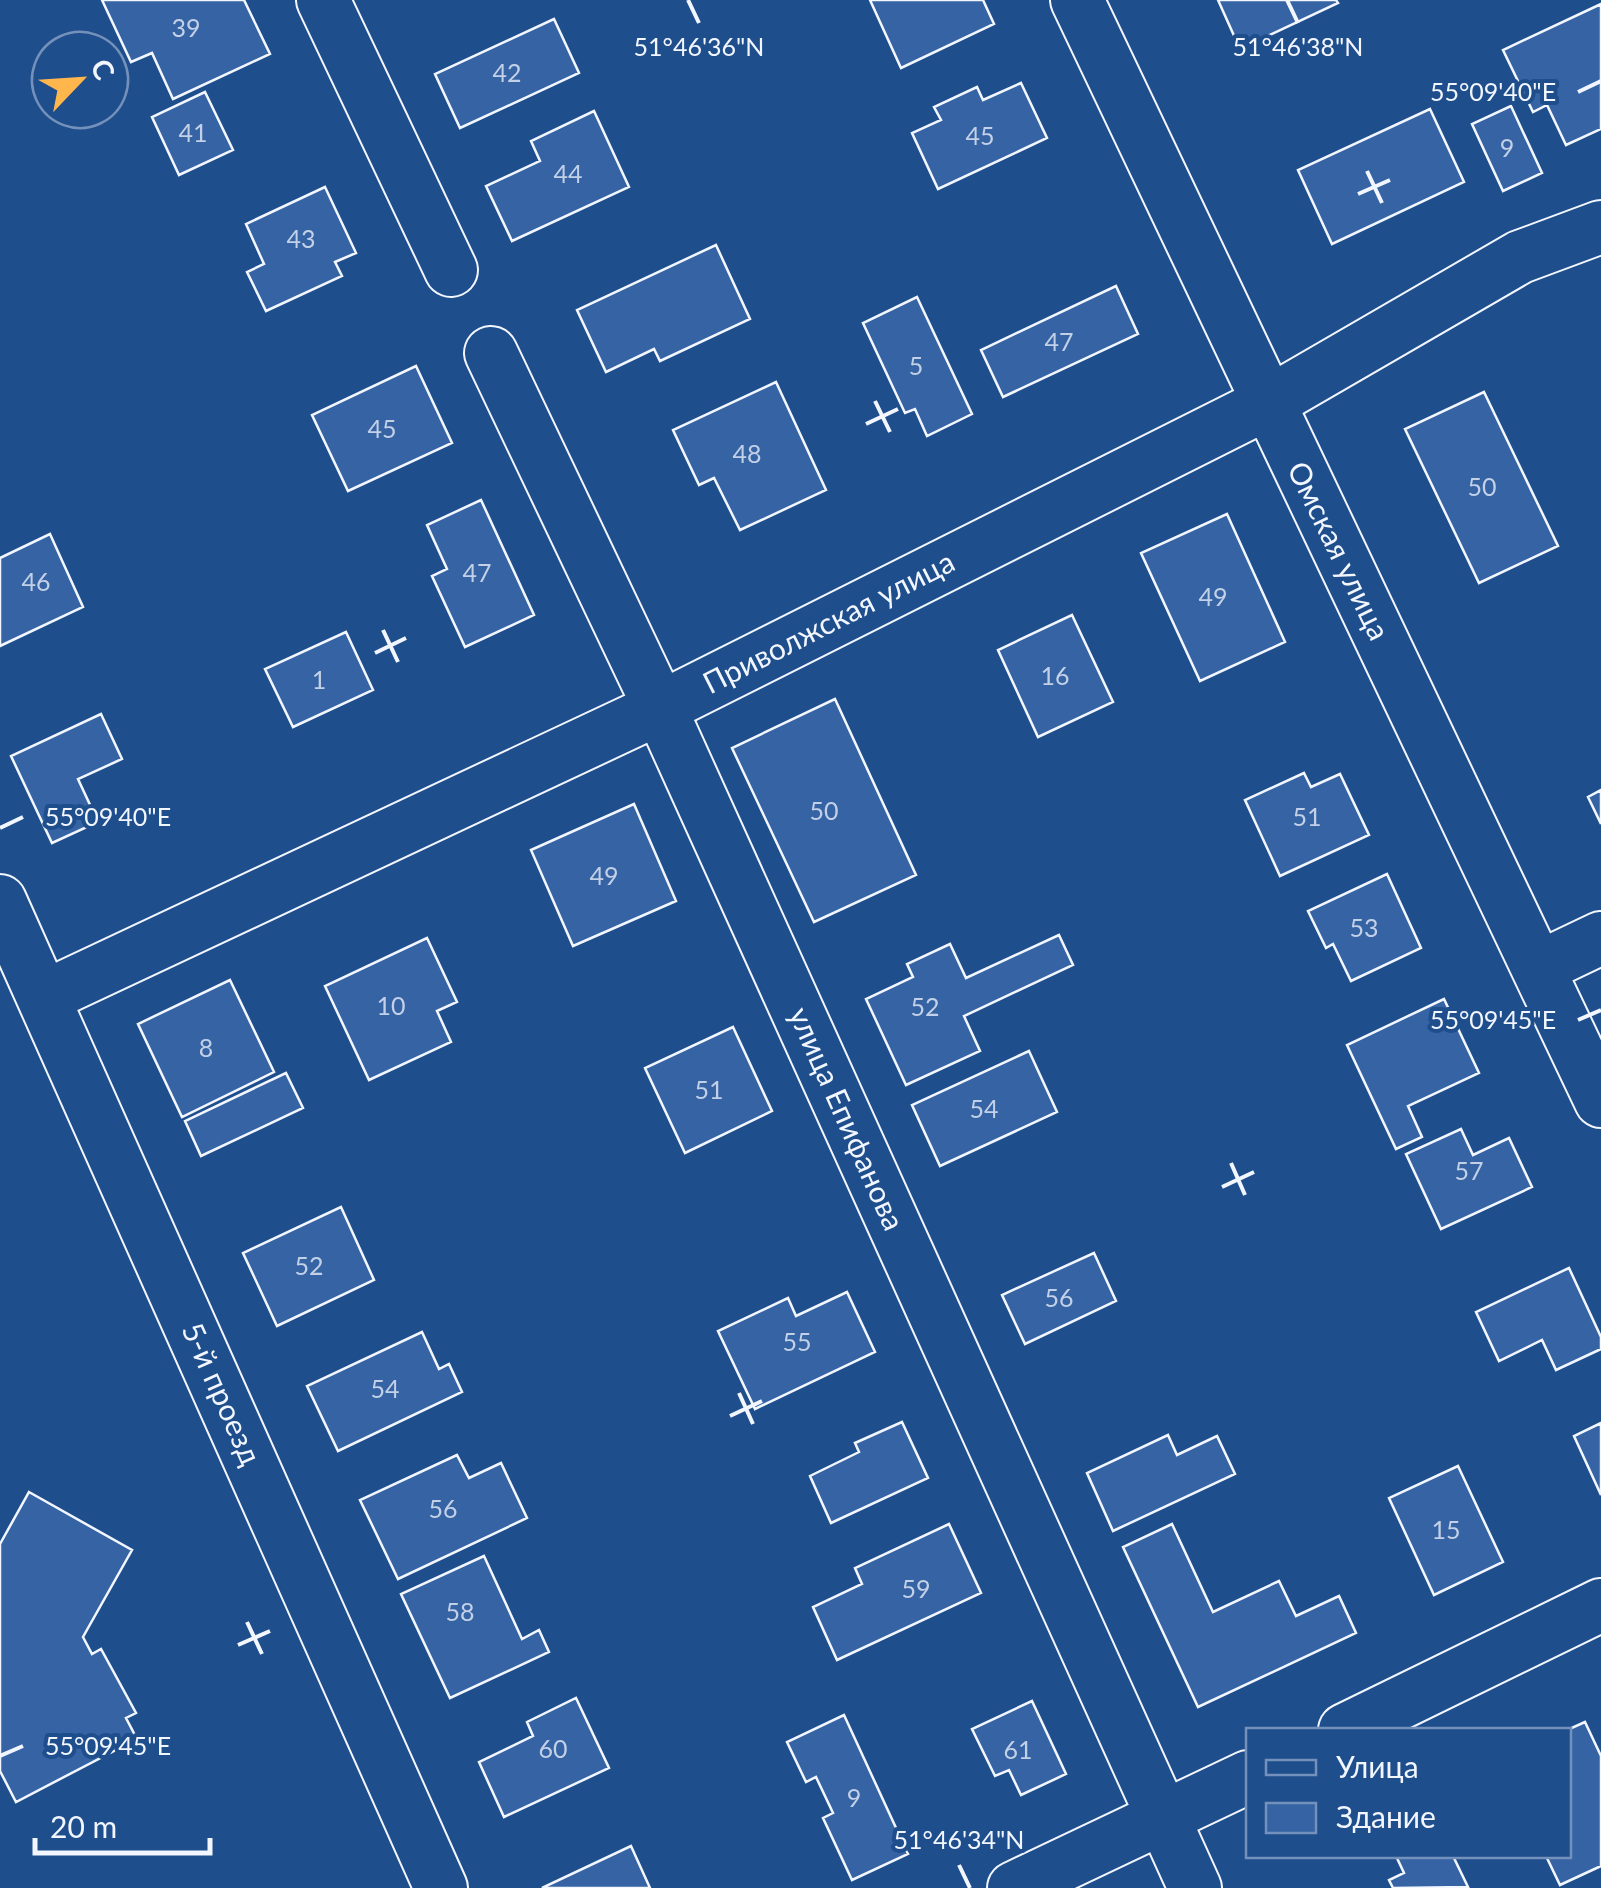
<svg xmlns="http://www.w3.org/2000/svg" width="1601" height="1888" font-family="Lato,sans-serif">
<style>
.building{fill:#3563a3;stroke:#f2f6ff;stroke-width:2.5}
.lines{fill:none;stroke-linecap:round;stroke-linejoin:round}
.minor-casing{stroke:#f2f6ff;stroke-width:56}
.minor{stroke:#1f4e8c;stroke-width:52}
.ticks{fill:none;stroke:#f2f6ff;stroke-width:4}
.labels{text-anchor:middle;stroke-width:8;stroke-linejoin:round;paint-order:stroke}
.number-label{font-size:25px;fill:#c3d1e8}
.street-label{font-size:30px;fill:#f2f6ff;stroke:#1f4e8c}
.ticks-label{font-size:25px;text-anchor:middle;fill:#f2f6ff;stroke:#1f4e8c;stroke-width:8;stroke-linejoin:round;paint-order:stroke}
</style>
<rect width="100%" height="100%" fill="#1f4e8c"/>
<path class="building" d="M102 0H244L270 54 173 99 152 53 131 62Z
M870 0H983L994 24 901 68Z
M1218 0H1336L1338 3 1240 49Z
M1601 4V129L1566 145 1547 105 1533 112 1503 50Z
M554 19 579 73 460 128 435 74Z
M1021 83 1047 138 938 189 912 133 941 120 934 107 977 87 983 100Z
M205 92 233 150 179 175 152 117Z
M1511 106 1542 173 1503 191 1472 124Z
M1430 109 1464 182 1332 244 1298 170Z
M594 111 629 187 512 241 486 186 540 161 531 141Z
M325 187 356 253 335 262 342 276 266 311 247 272 264 264 246 224Z
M716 245 750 319 660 361 654 349 606 372 577 310Z
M1116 286 1138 334 1003 397 981 350Z
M917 297 972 414 927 436 915 409 905 413 863 323Z
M416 366 452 443 348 491 312 415Z
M776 382 826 490 740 530 714 478 699 485 673 430Z
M1484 392 1558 546 1479 583 1405 429Z
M481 500 534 615 465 647 432 576 447 569 427 525Z
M1227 514 1285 642 1200 681 1141 553Z
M50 534 83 607 0 646V558Z
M1072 615 1113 702 1038 737 998 650Z
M346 632 373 690 293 727 265 669Z
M835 699 916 875 814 922 732 748Z
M101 714 122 759 78 779 98 822 52 843 11 756Z
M1304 773 1311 787 1340 774 1369 835 1280 876 1245 800Z
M1601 790V824L1588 797Z
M634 804 676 901 573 946 531 850Z
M1387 874 1421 948 1351 981 1333 944 1326 948 1308 911Z
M1059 935 1073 965 964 1016 980 1051 906 1085 866 999 913 977 907 964 950 944 966 978Z
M427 938 457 1002 437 1011 451 1042 369 1080 325 986Z
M230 980 274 1072 182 1117 138 1024Z
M1444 999 1479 1073 1408 1106 1422 1137 1396 1149 1347 1045Z
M733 1027 772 1111 685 1153 645 1068Z
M1029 1051 1057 1112 940 1166 912 1105Z
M286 1073 303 1108 201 1156 185 1121Z
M1461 1129 1473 1155 1509 1138 1532 1187 1441 1229 1406 1154Z
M341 1207 374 1280 277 1326 243 1253Z
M1094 1253 1116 1301 1025 1344 1002 1295Z
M1569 1268 1601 1337V1349L1556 1370 1542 1340 1499 1361 1476 1312Z
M847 1292 875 1352 755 1409 718 1331 788 1298 796 1316Z
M422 1332 439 1369 449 1364 462 1392 338 1451 307 1386Z
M902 1422 928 1478 831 1523 810 1476 859 1452 855 1443Z
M1601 1423V1495L1574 1436Z
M1168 1435 1177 1455 1217 1436 1235 1474 1113 1531 1087 1473Z
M457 1455 469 1478 501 1463 527 1518 398 1579 360 1500Z
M1458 1466 1503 1562 1434 1595 1389 1498Z
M29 1492 132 1550 83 1637 92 1654 101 1649 136 1713 126 1718 137 1739 16 1802 0 1771V1544Z
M949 1524 981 1593 837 1660 813 1607 862 1584 855 1568Z
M1172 1524 1213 1612 1279 1581 1296 1616 1339 1596 1356 1633 1198 1707 1123 1547Z
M484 1556 522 1639 539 1630 549 1652 450 1698 401 1594Z
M576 1698 609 1768 504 1817 479 1762 533 1736 527 1722Z
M1032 1701 1066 1774 1021 1795 1009 1770 995 1776 972 1729Z
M844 1715 908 1854 852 1880 823 1818 833 1813 816 1777 806 1782 787 1742Z
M1585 1722 1601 1756V1866L1560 1885 1546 1856H1568L1567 1730Z
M631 1846 650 1888H542Z
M1396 1856H1453L1468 1887 1393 1888 1389 1880 1404 1873Z"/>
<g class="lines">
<defs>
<path id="minor" d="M323 0 451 270
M1077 0 1601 1101
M491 353 660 708 1195 1888
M0 901 441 1888
M1538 968 1601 938
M44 997 660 708 1268 403 1520 257 1601 227
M1345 1730 1601 1605
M1014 1888 1248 1777"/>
</defs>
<use href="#minor" class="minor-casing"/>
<use href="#minor" class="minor"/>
</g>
<path class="ticks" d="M688 0 699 23M1287 0 1298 23M1578 92 1601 81M1367 171 1382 203M1358 194 1390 180M875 401 890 432M866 424 898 409M383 630 398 662M375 653 406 638M0 828 23 817M1578 1020 1601 1010M1231 1163 1245 1195M1222 1187 1254 1172M739 1393 753 1424M730 1416 762 1401M247 1622 262 1654M238 1645 270 1631M0 1756 23 1746M959 1865 970 1888"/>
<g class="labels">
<g class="number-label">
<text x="186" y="37">39</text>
<text x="507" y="82">42</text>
<text x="193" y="142">41</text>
<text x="980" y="145">45</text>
<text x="1507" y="157">9</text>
<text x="568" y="183">44</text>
<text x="301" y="248">43</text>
<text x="1059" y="351">47</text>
<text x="916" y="375">5</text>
<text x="382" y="438">45</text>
<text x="747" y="463">48</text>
<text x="1482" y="496">50</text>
<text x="477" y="582">47</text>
<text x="36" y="591">46</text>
<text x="1213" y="606">49</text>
<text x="1055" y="685">16</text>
<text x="319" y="689">1</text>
<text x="824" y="820">50</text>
<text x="1307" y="826">51</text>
<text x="604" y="885">49</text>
<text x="1364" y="937">53</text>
<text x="391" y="1015">10</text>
<text x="925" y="1016">52</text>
<text x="206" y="1057">8</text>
<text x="709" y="1099">51</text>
<text x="984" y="1118">54</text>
<text x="1469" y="1180">57</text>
<text x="309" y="1275">52</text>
<text x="1059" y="1307">56</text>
<text x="797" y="1351">55</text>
<text x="385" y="1398">54</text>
<text x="443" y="1518">56</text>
<text x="1446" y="1539">15</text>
<text x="916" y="1598">59</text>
<text x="460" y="1621">58</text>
<text x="553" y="1758">60</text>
<text x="1018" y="1759">61</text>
<text x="854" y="1807">9</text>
</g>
<g class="street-label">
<text transform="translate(1338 551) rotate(64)" y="10">Омская улица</text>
<text transform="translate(829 623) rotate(-27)" y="10">Приволжская улица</text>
<text transform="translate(846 1119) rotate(66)" y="10">улица Епифанова</text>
<text transform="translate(221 1394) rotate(66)" y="10">5-й проезд</text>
</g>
</g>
<g class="ticks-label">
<text x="699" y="56">51°46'36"N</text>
<text x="1298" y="56">51°46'38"N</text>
<text x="1493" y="101">55°09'40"E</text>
<text x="108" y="826">55°09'40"E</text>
<text x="1493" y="1029">55°09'45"E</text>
<text x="108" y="1755">55°09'45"E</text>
<text x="959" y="1849">51°46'34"N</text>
</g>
<rect x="1246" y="1728" width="325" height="130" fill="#1f4e8c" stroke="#7391ba" stroke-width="2.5"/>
<rect x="1266" y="1760" width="50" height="15" fill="#1f4e8c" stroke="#7391ba" stroke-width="2.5"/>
<text x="1336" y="1778" font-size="30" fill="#f2f6ff">Улица</text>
<rect x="1266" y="1803" width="50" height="30" fill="#3563a3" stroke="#7391ba" stroke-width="2.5"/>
<text x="1336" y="1828" font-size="30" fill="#f2f6ff">Здание</text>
<g transform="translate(80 80) rotate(65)"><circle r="48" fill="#1f4e8c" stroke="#7391ba" stroke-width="2.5"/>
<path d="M0-8L18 38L0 25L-18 38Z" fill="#ffb74d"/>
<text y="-15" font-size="28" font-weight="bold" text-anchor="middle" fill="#f2f6ff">С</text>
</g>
<path d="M35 1838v15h175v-15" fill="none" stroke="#f2f6ff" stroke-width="5"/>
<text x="50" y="1838" font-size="30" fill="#f2f6ff" stroke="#1f4e8c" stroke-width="8" paint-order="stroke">20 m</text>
</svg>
